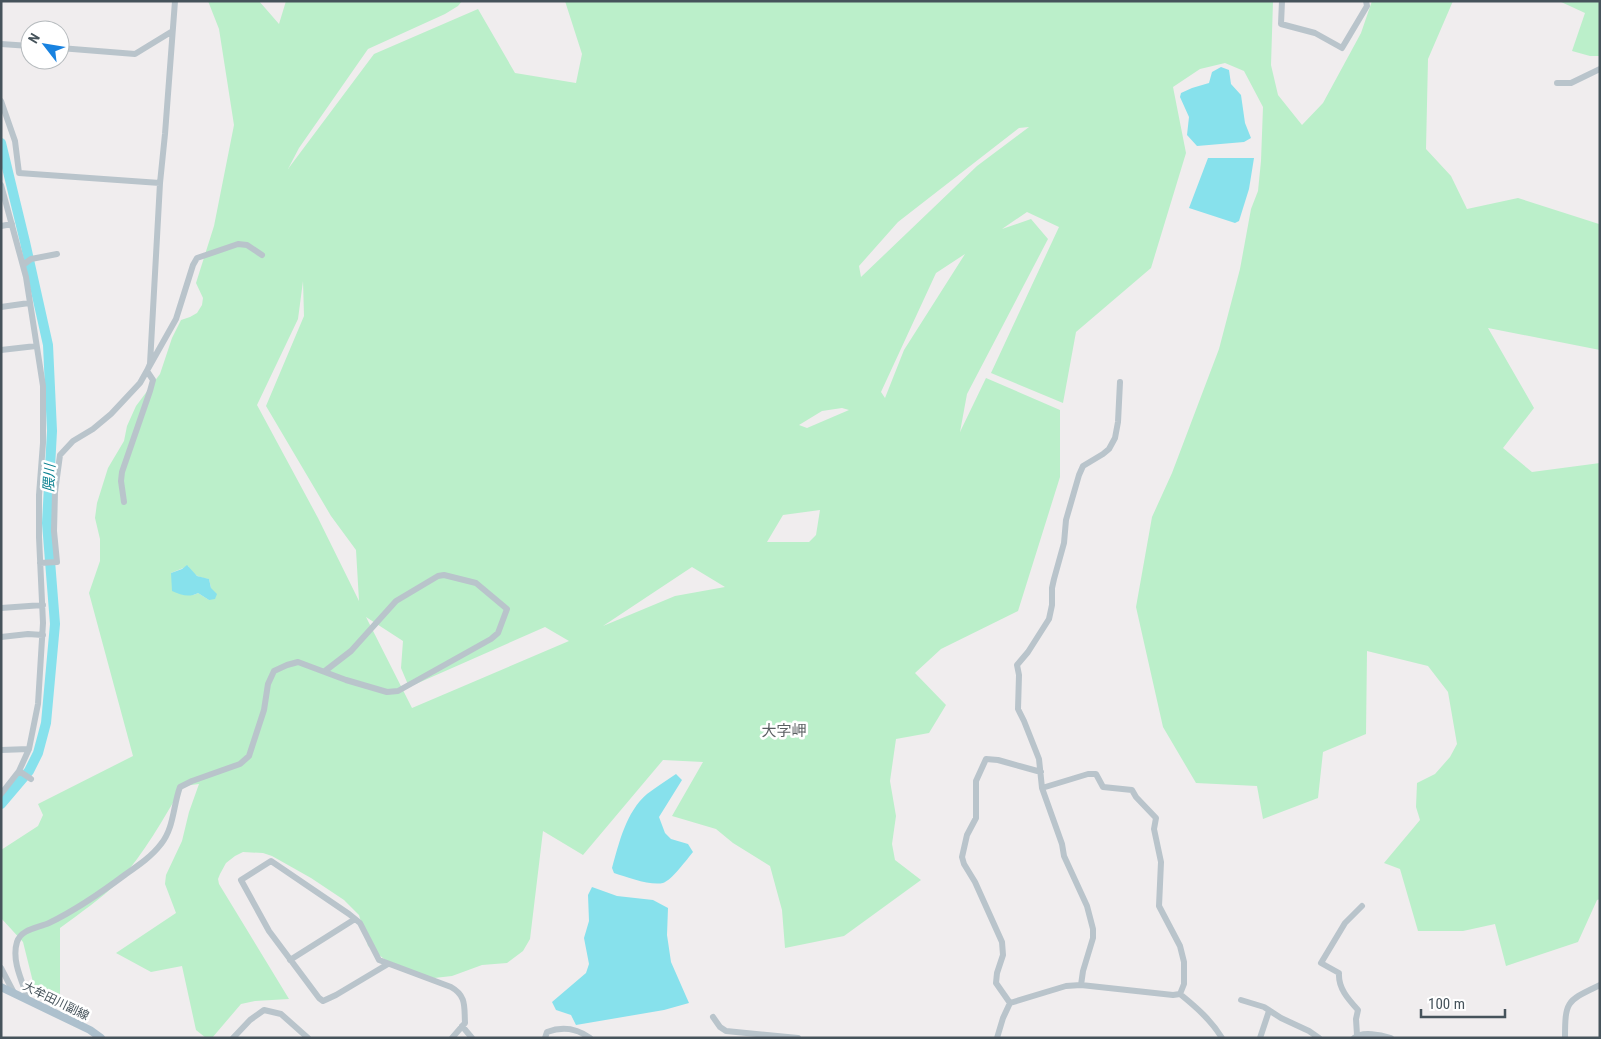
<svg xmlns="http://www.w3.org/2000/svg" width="1601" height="1039" font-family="'Roboto Condensed','Noto Sans JP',sans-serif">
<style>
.green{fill:#bbefca;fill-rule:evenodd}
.water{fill:#87e1ec}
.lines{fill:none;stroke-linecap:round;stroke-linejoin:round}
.river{stroke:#87e1ec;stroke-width:10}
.minor{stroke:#b9c4cb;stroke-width:6}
.major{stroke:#adc0cd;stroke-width:8}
.labels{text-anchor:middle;stroke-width:5;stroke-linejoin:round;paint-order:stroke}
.street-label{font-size:12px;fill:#46535b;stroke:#fff}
.water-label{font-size:14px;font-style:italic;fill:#0c8291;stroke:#fff}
.quarter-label{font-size:15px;fill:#5a5f62;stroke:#fff}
</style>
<rect width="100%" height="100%" fill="#f0edee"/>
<path class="green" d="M208 1H259L279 24 286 1H462L458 6 445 14 368 49 299 148 288 169 374 54 478 9 515 73 576 83 582 54 565 1H1273L1271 65 1278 95 1302 125 1323 103 1361 33 1372 1H1453L1428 59 1426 149 1451 176 1467 209 1518 198 1599 224 1600 223V350L1488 328 1534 408 1503 448 1532 472 1600 463V899L1597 900 1578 942 1506 966 1495 924 1463 931H1418L1400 869 1384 863 1420 820 1416 807 1417 783 1435 774 1450 757 1457 744 1448 692 1428 666 1367 651 1366 734 1323 752 1318 798 1263 819 1257 786 1196 783 1163 727 1136 607 1152 517 1172 473 1219 349 1240 269 1251 209 1258 191 1261 161 1263 107 1244 71 1225 63 1200 69 1173 87 1186 153 1151 268 1076 332 1063 403 991 373 1059 227 1027 212 1002 229 1031 219 1048 239 967 394 960 432 986 378 1060 410V477L1018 611 941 649 915 673 946 705 929 733 896 739 890 781 896 816 892 844 895 860 921 880 844 936 785 948 782 910 770 866 733 843 716 829 672 816 703 762 663 760 583 855 543 831 530 939 523 951 507 963 482 965 452 976 434 978 394 967 368 946 359 915 344 900 311 878 272 856 263 853 243 852 235 856 226 863 220 874 218 879 219 884 289 999 255 1001 241 1004 212 1038H206L196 1030 182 966 151 972 116 953 176 913 165 884 166 875 182 841 189 812 199 784 183 786C163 819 145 853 118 882 101 899 80 913 60 928V1006L36 994 23 942 1 918V850L38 826 43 815 38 804 133 756 89 593 100 561V539L95 518 97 503 108 468 124 441 127 426 136 406 160 374 172 338 181 320 190 317 197 313 202 305 203 298 196 283 214 226 234 125 219 29ZM1029 127 977 166 861 277 859 266 898 222 1019 128ZM965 254 904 350 885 398 881 392 936 273ZM303 281 304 316 266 406 331 516 356 550 359 601 318 518 257 405 298 319ZM842 408 849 410 807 428 799 425 822 411ZM820 510 816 535 809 542H767L783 515ZM188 566C192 575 200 578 209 579L211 588 209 600 198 593 194 595H183L171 573ZM692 567 725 587 675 596 603 626ZM366 617 403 641 401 668 409 687 545 627 569 641 412 708Z
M1559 1H1600V56H1590L1572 51 1585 13Z"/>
<path class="water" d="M1221 67 1229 70 1231 84 1241 95 1245 123 1251 138 1244 142 1197 146 1187 135 1189 117 1180 97 1181 93 1192 88 1209 83 1212 72Z
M1208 158H1254L1249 189 1239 221 1235 223 1189 208Z
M187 565 197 576 209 579 211 588 217 594 215 599 209 600 198 593C189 598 181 595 172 591L171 573 182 569Z
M676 774 682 780 659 817 665 833 671 839 688 844 693 852C687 859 672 880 663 883 651 886 626 877 614 873L612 868C619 843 626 812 647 794 656 787 666 781 676 774Z
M592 887 617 896 653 900 668 908 667 935 671 962 689 1003 664 1010 576 1025 571 1015 556 1010 552 1002 586 973 589 964 584 938 589 921 588 895Z"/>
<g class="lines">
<path class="river" d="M1 143 25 242 48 345 52 431 47 523 55 624 46 723 38 753 29 771 1 804"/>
<path class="minor" d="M1282 1 1281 24 1315 33 1342 48 1367 6 1366 1
M1 44 30 46
M60 48 135 54 171 32
M1557 83H1571L1600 69
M1 101 15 141 19 173 160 183
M1 185 26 277 43 386V443L39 495V537L43 623 38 704 29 749 19 771 1 794
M1 226 12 224
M23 265 31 259 57 254
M1 307 29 303
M1 350 36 346
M124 502 121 481 122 472 150 391 153 380 147 371 150 364 160 183 165 134 175 1
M40 563 57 562 54 531 55 492 60 455 73 441 93 429 111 414 140 383 176 319 193 265 197 258 238 244 247 245 262 255
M1 608 43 605
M1 637 28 634 43 635
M1 750 29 749
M19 771 31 779
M1042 788 1088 774H1096L1103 787 1132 790 1136 797 1156 818 1154 829 1161 862 1159 906 1180 946 1184 962V984L1180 994
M290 960 355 919
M388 964 336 995 323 1001 319 998 269 931 241 880 271 861 349 914 360 923 379 960 451 987C467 996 464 1007 465 1023L452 1038
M1 968 14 993
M1081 985 1083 971 1093 938V929L1087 906 1064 856 1062 844 1042 788 1039 759 1024 721 1018 709 1019 675 1017 665 1028 652 1049 619 1052 605V588L1054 579 1064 543 1066 520 1079 475 1083 466 1103 454 1109 449 1115 438 1118 422 1120 382
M1180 994C1196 1007 1211 1020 1222 1038
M1241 1000 1264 1007 1281 1018 1309 1031 1319 1038
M29 1001C23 983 11 961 17 942 21 929 38 928 49 923 76 910 102 892 126 874 139 865 152 856 161 844 174 828 173 806 180 787L192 781 240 764 249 756 264 710 268 684 274 671 287 665 298 662 346 680 387 692 398 691 491 639 498 633 507 609 476 583 444 575 438 576 396 601 351 651 325 671
M1010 1003 996 983 997 973 1003 955 1002 942 975 882 964 864 962 857 967 835 976 818V781L986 759 998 760 1041 772
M713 1017 720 1027 726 1031 798 1038
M462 1026 472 1038
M1357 1035 1356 1019 1358 1010C1348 999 1338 988 1339 973L1321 963 1345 923 1362 906
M233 1038 250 1020 264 1010 281 1014 308 1038
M545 1038 547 1032C563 1026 576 1028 590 1038
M997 1038 1003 1018 1010 1003 1066 986 1081 985 1173 995 1180 994
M1260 1038 1269 1011
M1354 1038C1362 1031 1381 1035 1391 1038
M1565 1038C1565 1000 1567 1001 1600 985"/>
<path class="major" d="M1 987 90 1030 101 1038"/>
</g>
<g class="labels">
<g class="street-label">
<text transform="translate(56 1001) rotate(26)" y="4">大牟田川副線</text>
</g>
<g class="water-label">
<text transform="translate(49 478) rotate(-87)" y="5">隈川</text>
</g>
<g class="quarter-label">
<text x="784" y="736">大字岬</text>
</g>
</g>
<rect width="1601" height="1039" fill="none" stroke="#46535b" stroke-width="5"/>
<g transform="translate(45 45) rotate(301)"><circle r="24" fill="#ffffff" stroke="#b5babd"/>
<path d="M0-4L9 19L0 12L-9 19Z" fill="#1882e0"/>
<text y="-8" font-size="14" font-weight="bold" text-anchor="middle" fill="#46535b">N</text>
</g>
<path d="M1421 1009v8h84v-8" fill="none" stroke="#46535b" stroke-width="2.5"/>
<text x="1428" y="1009" font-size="15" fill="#46535b" stroke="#ffffff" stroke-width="4" paint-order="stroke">100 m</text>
</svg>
